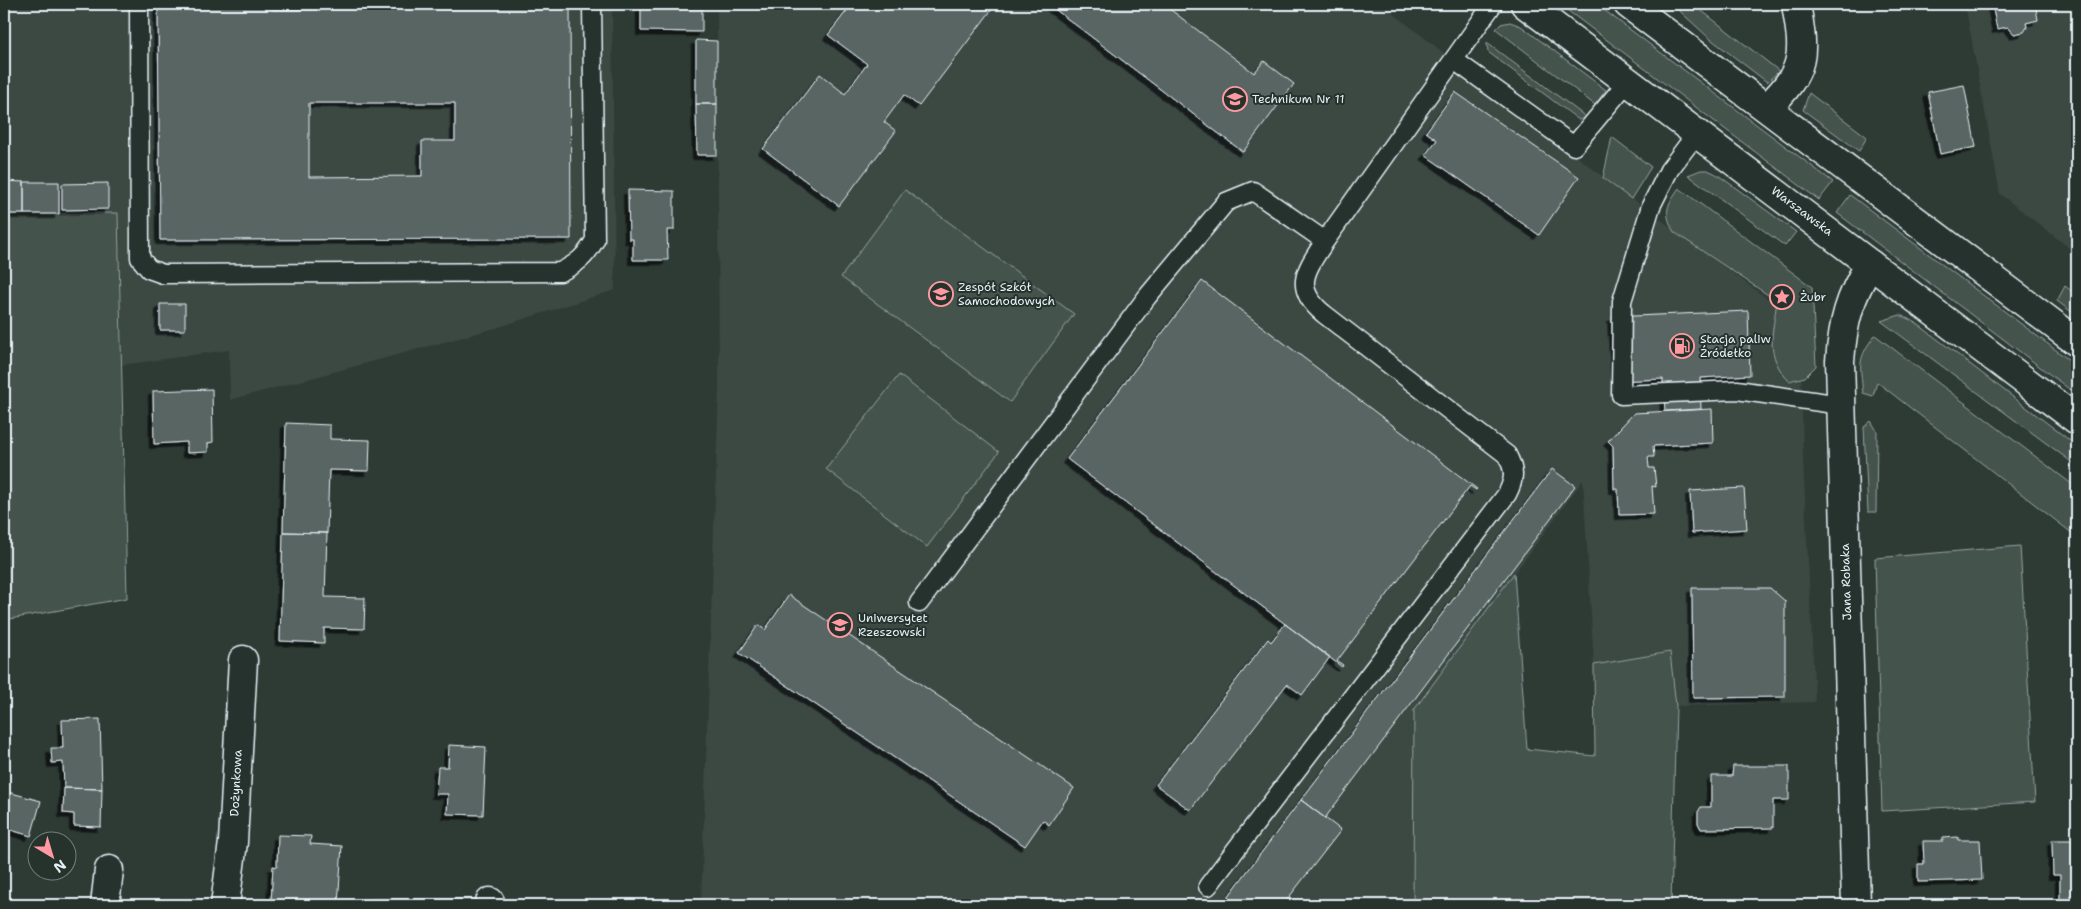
<svg xmlns="http://www.w3.org/2000/svg" width="2081" height="909" font-family="'Shantell Sans',sans-serif">
<style>
.built{fill:#3b4843}
.green{fill:#45524e;stroke:#96a2a3}
.building{fill:#596563;stroke:#e8f1f8;fill-rule:evenodd;filter:url(#shadow)}
.lines{fill:none;stroke-linecap:round;stroke-linejoin:round}
.service-casing{stroke:#e8f1f8;stroke-width:21}
.minor-casing{stroke:#e8f1f8;stroke-width:31}
.secondary-casing{stroke:#e8f1f8;stroke-width:31}
.service{stroke:#26332d;stroke-width:18}
.minor{stroke:#26332d;stroke-width:28}
.secondary{stroke:#26332d;stroke-width:28}
.labels{text-anchor:middle;stroke-width:4;stroke-linejoin:round;paint-order:stroke}
.poi-label{font-size:12px;fill:#e8f1f8;stroke:#26332d;text-anchor:start}
.street-label{font-size:12px;fill:#e8f1f8;stroke:#26332d}
</style>
<defs>
<filter id="shadow"><feDropShadow dx="-4.5" dy="4.5" stdDeviation="0" flood-color="#0009"/></filter>
</defs>
<rect width="100%" height="100%" fill="#2e3b35"/>
<filter id="ink" filterUnits="userSpaceOnUse"><feTurbulence type="fractalNoise" baseFrequency=".02" numOctaves="2"/><feDisplacementMap in="SourceGraphic" scale="10" xChannelSelector="R" yChannelSelector="G"/><feConvolveMatrix kernelMatrix="1 2 1 2 8 2 1 2 1" color-interpolation-filters="sRGB"/></filter>
<g filter="url(#ink)">
<path class="built" d="M4 4H612L615 290 496 328 230 400 229 350 122 365 118 213 6 214 4 283Z
M717 4H1381L1602 176 1800 323 1803 458 1815 702 1676 706 1670 652 1594 665 1583 480 1414 710 1413 905H701L719 386Z
M1965 4H2077V254L2000 194Z"/>
<path class="green" d="M1559 4H1596L1833 182 1819 200Z
M1672 4H1693L1779 71 1767 82 1708 37Z
M1510 22 1521 26 1606 90 1595 105 1496 29 1501 24Z
M1487 43 1586 117 1579 120 1488 52Z
M1809 93 1867 137 1859 151 1803 110Z
M1612 137 1651 167 1631 199 1603 178Z
M1701 170H1708L1718 175 1796 232 1785 246 1688 175Z
M1679 188 1812 287 1816 366 1805 377 1789 381C1764 355 1773 332 1777 301L1674 232C1663 212 1667 205 1679 188Z
M905 190 1074 314 1010 402 841 277Z
M1850 195 2077 366V395L1837 213Z
M118 213 127 598 4 620V283L6 214Z
M2065 286 2077 295V316L2057 301Z
M1900 315 1915 322 2077 446V466L1881 321Z
M1875 335 2077 488V537L1877 382 1873 396 1863 393C1860 364 1857 359 1875 335Z
M899 375 999 452 927 547 826 469Z
M1871 421 1877 431 1876 512H1868L1864 427Z
M2020 546 2035 802 1882 811 1875 558Z
M1514 573 1527 749 1595 756 1594 665 1670 652 1676 706 1671 905H1413L1414 710Z
M372 899H477L476 905H372Z"/>
<path class="building" d="M158 4H273V10L454 8V4H570L571 239 160 240ZM309 103H455V141H422V176L309 177Z
M641 4H702V32L641 31Z
M852 4H996L919 106 904 95 884 122 896 131 839 206 763 149 820 74 845 94 867 64 828 35Z
M1048 4H1163L1254 73 1264 61 1294 84 1243 152Z
M1992 4H2035L2038 20 2026 23 2027 27 2024 32 2014 34 2008 27 1997 29Z
M696 40 717 41V104H696Z
M1964 85 1976 147 1940 154 1928 92Z
M1455 92 1579 177 1539 235 1425 155 1437 140 1426 132Z
M696 104H717V155H697Z
M4 181 24 182V214H4Z
M24 182H59V214H24Z
M108 183V209L62 210V184Z
M628 190 674 191V230H667L668 260H633V239H629Z
M1202 281 1477 489 1476 490 1470 486 1337 661 1343 665 1342 667 1067 459Z
M160 304H185V330H160Z
M1748 311 1750 375 1700 378 1701 409 1665 411 1663 379 1616 381 1612 317Z
M212 389 213 442 208 443V452L187 453V442L154 444 153 391Z
M1712 409 1713 443 1653 446 1654 457H1648L1649 468H1654L1656 487 1652 486 1654 514 1619 515 1618 489H1614L1613 446 1608 441 1634 413Z
M286 423 330 425V439L370 440 369 471 329 470 327 533 283 532Z
M1552 469 1575 486 1325 818 1301 800Z
M1744 488 1747 529 1692 533 1690 491Z
M283 532 327 533 325 597 365 598 364 629 324 628V643L280 641Z
M1692 588H1770L1785 601V697L1693 698Z
M789 595 1074 788 1049 825 1043 820 1025 846 739 653 758 625 765 630Z
M1285 624 1330 657 1302 695 1287 684 1190 810 1156 785 1268 639 1271 642Z
M100 719 102 789 64 788 63 762 52 763 51 748H63L62 720Z
M449 745 486 747 483 815 447 814 448 794H436L438 767H448Z
M1733 766H1789V800H1773V828L1701 829 1698 823V812L1701 807H1711V776H1732Z
M64 788 102 789 101 827 74 826V814L63 813Z
M4 791 41 801 31 836 4 828Z
M1301 800 1341 830 1283 905H1222Z
M278 835 311 836 310 844 342 846 338 905 271 903 273 866 277 867Z
M1958 837V840H1980L1982 880 1918 882V864H1924L1923 841H1943V838Z
M2052 840H2077V905H2054H2060V875H2053Z"/>
<g class="lines">
<defs>
<path id="service" d="M139 4 140 258 149 269 163 274 560 272C577 264 586 256 595 240L592 4
M1454 60 1574 146 1628 81
M1697 133 1669 170 1651 206 1622 301 1621 395 1737 390 1841 405
M919 603 1147 297 1226 202 1253 191 1325 241 1493 4
M1208 886 1507 494C1515 479 1515 470 1507 455L1324 314C1291 287 1307 269 1325 241"/>
<path id="minor" d="M1767 108C1806 70 1805 56 1796 4
M105 905 109 870
M225 905 233 842 243 660
M490 905V902
M1856 905 1840 361C1843 322 1849 298 1870 264"/>
<path id="secondary" d="M1525 4 2077 420
M1628 4 2077 342"/>
</defs>
<use href="#service" class="service-casing"/>
<use href="#minor" class="minor-casing"/>
<use href="#secondary" class="secondary-casing"/>
<use href="#service" class="service"/>
<use href="#minor" class="minor"/>
<use href="#secondary" class="secondary"/>
</g>
</g>
<defs>
<symbol id="school-ring" viewBox="-11 -11 22 22"><circle r="9.5" fill="#26332d" stroke="#ff9aa2" stroke-width="1.5"/><path d="M0-5L7-2L0 1L-7-2ZM-4 1L0 2.5L4 1V4Q0 6-4 4Z" fill="#ff9aa2"/></symbol>
<symbol id="sight-ring" viewBox="-11 -11 22 22"><circle r="9.5" fill="#26332d" stroke="#ff9aa2" stroke-width="1.5"/><path d="M0-6L1.8-2.2L6-1.7L2.9 1.2L3.7 5.4L0 3.3L-3.7 5.4L-2.9 1.2L-6-1.7L-1.8-2.2Z" fill="#ff9aa2"/></symbol>
<symbol id="fuel-ring" viewBox="-11 -11 22 22"><circle r="9.5" fill="#26332d" stroke="#ff9aa2" stroke-width="1.5"/><path d="M-5.5-6h7V0h2V4h1.3V-2.5L3-4.5l.8-.8L6-3V5H2.5V1h-1V6h-7ZM-4.2-4.7v3.2H.2V-4.7Z" fill="#ff9aa2"/></symbol>
<symbol id="university-ring" viewBox="-11 -11 22 22"><circle r="9.5" fill="#26332d" stroke="#ff9aa2" stroke-width="1.5"/><path d="M0-5L7-2L0 1L-7-2ZM-4 1L0 2.5L4 1V4Q0 6-4 4Z" fill="#ff9aa2"/></symbol>
</defs>
<g fill-rule="evenodd">
<use href="#school-ring" x="1221" y="85" width="28" height="28"/>
<use href="#school-ring" x="927" y="280" width="28" height="28"/>
<use href="#sight-ring" x="1768" y="283" width="28" height="28"/>
<use href="#fuel-ring" x="1668" y="332" width="28" height="28"/>
<use href="#university-ring" x="826" y="611" width="28" height="28"/>
</g>
<g class="labels">
<g class="poi-label">
<text x="1252" y="103">Technikum Nr 11</text>
<text x="958" y="291">Zespół Szkół<tspan x="958" dy="14">Samochodowych</tspan></text>
<text x="1800" y="301">Żubr</text>
<text x="1700" y="343">Stacja paliw<tspan x="1700" dy="14">Źródełko</tspan></text>
<text x="858" y="622">Uniwersytet<tspan x="858" dy="14">Rzeszowski</tspan></text>
</g>
<g class="street-label">
<text transform="translate(1802 211) rotate(37)" y="4">Warszawska</text>
<text transform="translate(1846 582) rotate(-92)" y="4">Jana Robaka</text>
<text transform="translate(236 783) rotate(-87)" y="4">Dożynkowa</text>
</g>
</g>
<rect width="2081" height="909" fill="none" stroke="#26332d" stroke-width="20"/>
<rect x="10" y="10" width="2061" height="889" fill="none" stroke="#e8f1f8" stroke-width="2" filter="url(#ink)"/>
<g transform="translate(52 856) rotate(142)"><circle r="24" fill="#26332d" stroke="#747f7e"/>
<path d="M0-4L9 19L0 12L-9 19Z" fill="#ff9aa2"/>
<text y="-8" font-size="14" font-weight="bold" text-anchor="middle" fill="#e8f1f8">N</text>
</g>
</svg>
